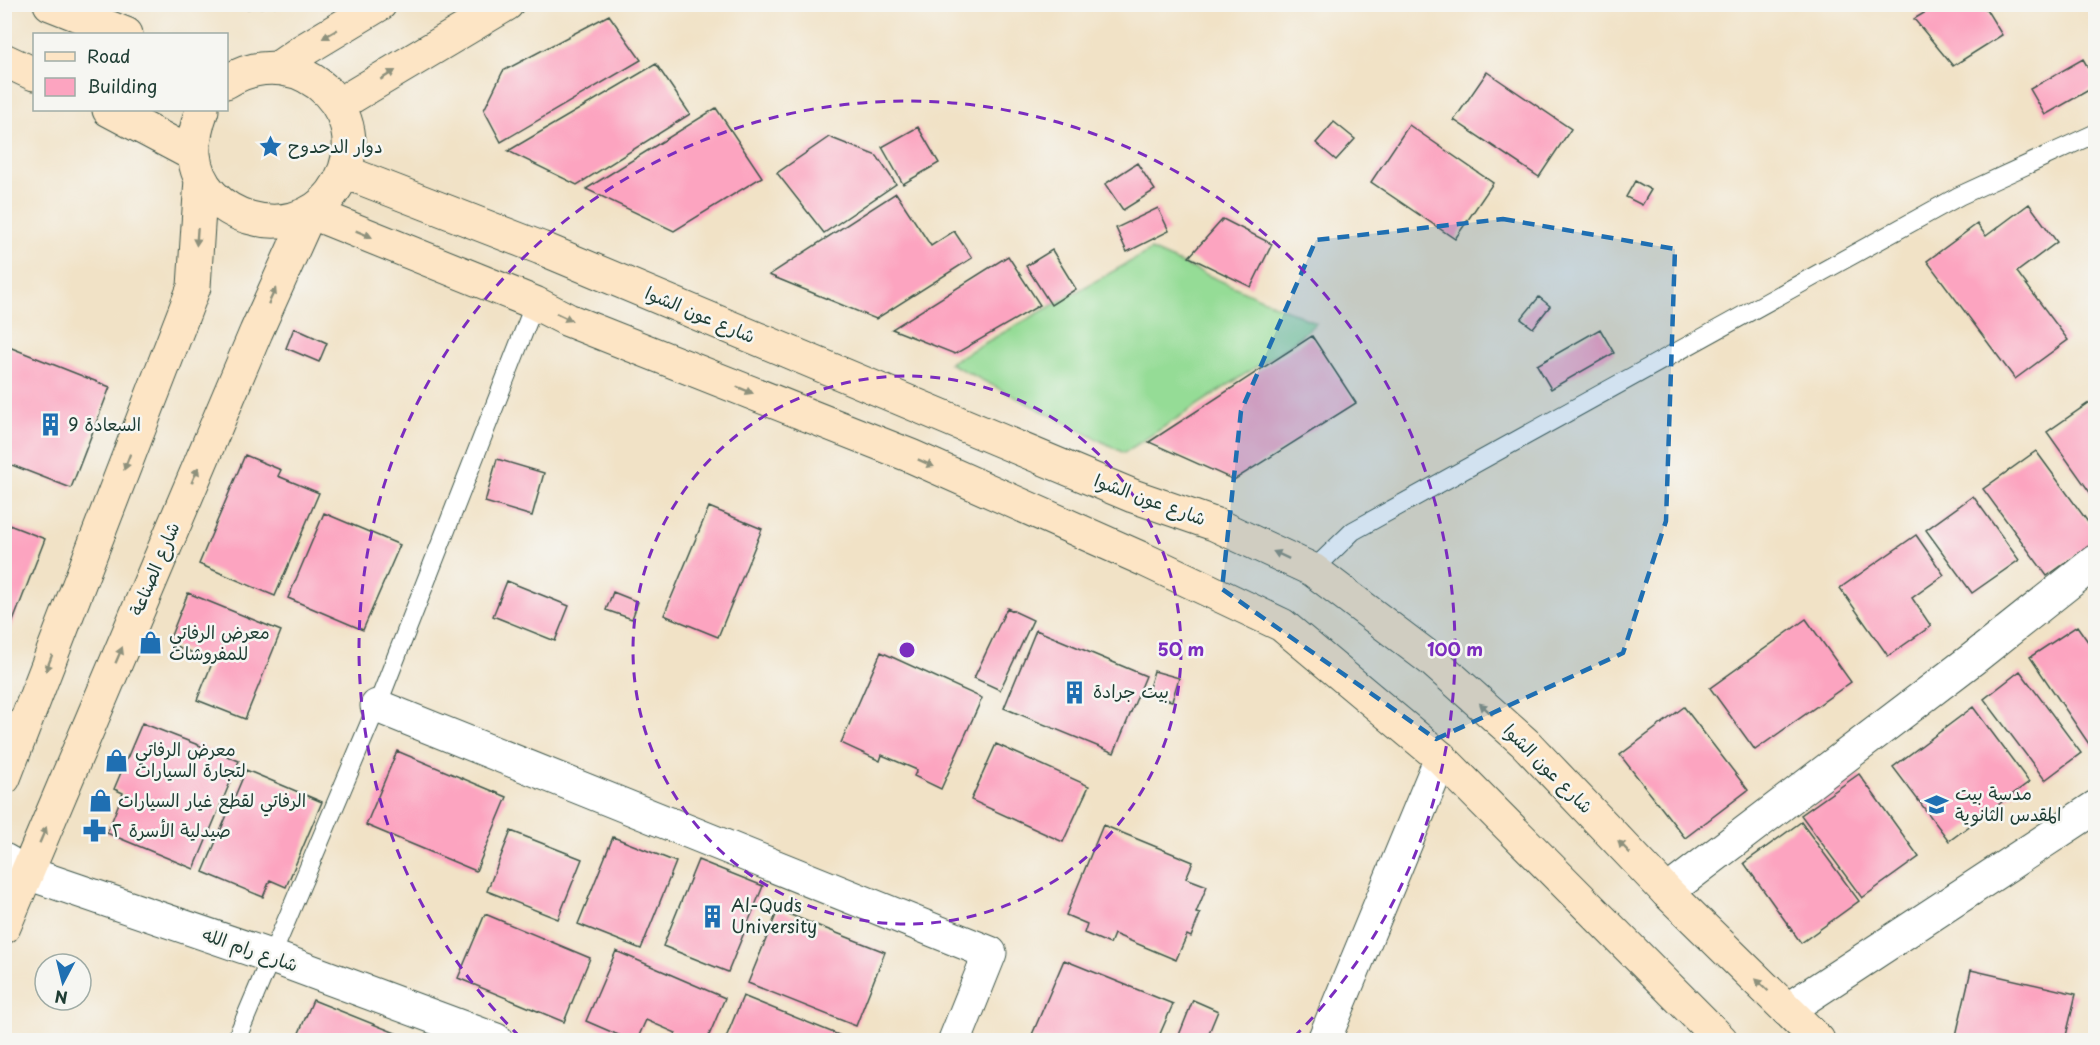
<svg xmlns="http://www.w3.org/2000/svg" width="2100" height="1045" font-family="'Playpen Sans','Playpen Sans Arabic',sans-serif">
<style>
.grass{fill:#95dc96;stroke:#5a8c65;stroke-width:1.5}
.building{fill:#fca4c0}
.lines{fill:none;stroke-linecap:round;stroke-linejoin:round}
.service-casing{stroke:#3e564a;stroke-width:20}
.minor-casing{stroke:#3e564a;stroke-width:35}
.secondary-casing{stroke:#3e564a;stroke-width:35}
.service{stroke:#fff;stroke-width:18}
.minor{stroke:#fff;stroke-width:33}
.secondary{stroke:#fde5c5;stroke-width:33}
.oneway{fill:#8e917c}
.marked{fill:#1f6fb2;fill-opacity:0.2;stroke:#1f6fb2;stroke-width:4.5;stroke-dasharray:12 8;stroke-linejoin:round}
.ring{fill:none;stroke:#7b2cbf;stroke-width:3;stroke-dasharray:10 8}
.labels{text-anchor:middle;stroke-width:5;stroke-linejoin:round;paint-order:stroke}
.poi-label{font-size:18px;fill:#1f3d34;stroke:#f6f6f2;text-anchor:start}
.street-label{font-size:18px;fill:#1f3d34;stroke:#f6f6f2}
.centre{fill:#7b2cbf;stroke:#f6f6f2;stroke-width:3}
.ring-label{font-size:18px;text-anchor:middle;font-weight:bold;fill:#7b2cbf;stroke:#f6f6f2;stroke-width:5;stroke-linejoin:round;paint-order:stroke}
</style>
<rect width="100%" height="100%" fill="#f6f6f2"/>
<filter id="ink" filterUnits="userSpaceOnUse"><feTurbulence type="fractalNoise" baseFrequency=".0167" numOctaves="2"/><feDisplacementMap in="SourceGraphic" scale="12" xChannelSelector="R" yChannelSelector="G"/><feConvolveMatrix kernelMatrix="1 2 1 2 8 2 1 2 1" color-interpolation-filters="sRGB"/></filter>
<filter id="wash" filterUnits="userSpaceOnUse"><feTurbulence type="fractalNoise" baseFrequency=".008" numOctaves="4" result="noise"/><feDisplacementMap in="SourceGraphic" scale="24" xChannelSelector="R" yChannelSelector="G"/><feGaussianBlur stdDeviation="1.35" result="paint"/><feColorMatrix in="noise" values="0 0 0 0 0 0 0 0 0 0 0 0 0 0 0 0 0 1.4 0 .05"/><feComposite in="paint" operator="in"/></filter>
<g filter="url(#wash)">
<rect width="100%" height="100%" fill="#f1e2c6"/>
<path class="grass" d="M1151 250 1316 323 1287 347 1124 453 949 363Z"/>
<g id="blocks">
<path class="building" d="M209 4H279V6L242 9 209 6Z
M1939 4H1983L2002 35 1953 66 1914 19Z
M609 15 641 60 501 142 484 110 503 71Z
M2083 59 2096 81V86L2045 115 2030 89Z
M656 64 690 114 577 185 508 151Z
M1487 72 1571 129 1539 177 1454 120Z
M716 108 762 177 674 231 586 189Z
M1334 122 1355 139 1336 160 1316 143Z
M1409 125 1493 183 1455 239 1371 182Z
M918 127 939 163 903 184 882 147Z
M829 137 877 156 896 184 824 233 777 173Z
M1137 163 1155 190 1123 210 1105 184Z
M1635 181 1651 190 1642 205 1626 197Z
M896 193 931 246 954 231 972 258 876 319 769 275Z
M2029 204 2057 242 2017 272 2068 340 2015 379 1927 261 1977 224 1986 236Z
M1158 208 1169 231 1127 252 1116 228Z
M1223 219 1272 244 1251 287 1189 257Z
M1052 250 1076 289 1051 305 1026 266Z
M1008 256 1040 305 955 354 892 329Z
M1539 297 1550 306 1533 328 1521 319Z
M294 328 327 343 319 362 286 348Z
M1600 329 1614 353 1551 389 1537 365Z
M1312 336 1356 403 1234 480 1149 442Z
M4 345 110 387 71 488 4 462Z
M2096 398V501L2047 432Z
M2036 451 2096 533V541L2047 576 1983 489Z
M245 455 281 470 278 476 319 493 275 596 199 564Z
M497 459 544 473 532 516 485 502Z
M1973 496 2019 560 1972 593 1926 530Z
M709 507 762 529 718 637 664 615Z
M324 513 400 545 363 630 288 598Z
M4 523 45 539 5 642H4Z
M1916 535 1944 575 1912 598 1931 626 1888 656 1840 588Z
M507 581 569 606 555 641 493 616Z
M613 592 638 602 632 619 606 610Z
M188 593 281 631 245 719 197 700 213 661 168 643Z
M1007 608 1033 620 1000 690 974 678Z
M1806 619 1851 682 1755 750 1710 688Z
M2077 626 2096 653V744L2091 747 2030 657Z
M1036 630 1146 676 1114 753 1004 708Z
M881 652 982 698 941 789 914 776 917 770 882 755 880 761 841 743Z
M1154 671 1179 678 1172 701 1147 694Z
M2020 671 2081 753 2045 780 1984 699Z
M1684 707 1748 790 1685 838 1620 755Z
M1973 707 2029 782 1949 841 1893 767Z
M142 723 239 761 194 869 107 833 123 793 114 789Z
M996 744 1089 786 1063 842 971 800Z
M397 751 507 797 476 871 366 825Z
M246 770 322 802 286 887 270 880 263 897 203 872Z
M1859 774 1919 857 1862 898 1801 815Z
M1801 822 1859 901 1801 943 1744 863Z
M1103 825 1193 862 1186 878 1207 886 1196 913 1200 914 1191 937 1187 935 1176 960 1114 934 1110 944 1084 933 1087 924 1066 915Z
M511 831 582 859 558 919 487 891Z
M613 837 676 862 641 949 578 924Z
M698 860 763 886 728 972 663 946Z
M778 910 885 952 856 1026 748 983Z
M485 914 590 958 564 1022 458 978Z
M616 951 725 998 707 1040H672L676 1033 646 1020 637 1040H630L586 1021Z
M1064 960 1173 1004 1160 1034 1166 1036 1164 1040H1040L1031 1037Z
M1971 970 2076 994 2065 1040H1955Z
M743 996 851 1040H725Z
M313 1000 413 1040H296Z
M1193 1000 1218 1011 1206 1040H1191L1179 1035Z"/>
</g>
</g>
<g filter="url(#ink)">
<use href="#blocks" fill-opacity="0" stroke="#3e564a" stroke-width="1.5"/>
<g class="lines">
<defs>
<path id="service" d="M1313 570 1353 531 1959 196 2096 133
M236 1040 377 706 535 303"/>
<path id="minor" d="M377 706 990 953 955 1040
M4 860 27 873 270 956 496 1040
M1667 892 1974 658 2096 561
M1787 1010 2096 807
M1324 1040 1441 758"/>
<path id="secondary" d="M50 4 126 34
M4 60 34 74
M279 67 302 51 380 4
M338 105 507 4
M109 110 194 155
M202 110C197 124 193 138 194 154 199 219 292 246 332 193 386 121 302 34 226 82
M345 172 541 248 1133 496 1214 524 1313 570 1432 660 1525 743 1667 892 1818 1040
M4 778 194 287 201 179
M4 927 256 332 310 212 535 303 568 320 911 456 1145 560 1282 625 1441 758 1721 1040"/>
</defs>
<use href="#service" class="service-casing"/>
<use href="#minor" class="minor-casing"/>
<use href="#secondary" class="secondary-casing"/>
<use href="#service" class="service"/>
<use href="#minor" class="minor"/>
<use href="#secondary" class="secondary"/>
</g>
<defs><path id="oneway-solid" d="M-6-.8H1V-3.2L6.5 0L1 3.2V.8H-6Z" transform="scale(1.5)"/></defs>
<g class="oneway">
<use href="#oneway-solid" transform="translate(330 34) rotate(150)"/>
<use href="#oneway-solid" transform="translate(388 75) rotate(-31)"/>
<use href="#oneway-solid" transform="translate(364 234) rotate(22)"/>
<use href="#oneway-solid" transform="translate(197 237) rotate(94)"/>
<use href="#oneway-solid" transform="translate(272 296) rotate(-65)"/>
<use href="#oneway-solid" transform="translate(564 317) rotate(25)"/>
<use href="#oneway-solid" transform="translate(745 390) rotate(22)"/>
<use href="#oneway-solid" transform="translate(127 462) rotate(111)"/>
<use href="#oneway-solid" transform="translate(926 463) rotate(24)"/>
<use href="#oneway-solid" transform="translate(195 475) rotate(-67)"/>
<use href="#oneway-solid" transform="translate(1281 555) rotate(-155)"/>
<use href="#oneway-solid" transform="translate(119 655) rotate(-67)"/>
<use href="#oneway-solid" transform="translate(49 663) rotate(111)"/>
<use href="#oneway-solid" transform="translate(1486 709) rotate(-138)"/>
<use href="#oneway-solid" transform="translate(43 835) rotate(-67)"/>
<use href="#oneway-solid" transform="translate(1624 847) rotate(-134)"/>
<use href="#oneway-solid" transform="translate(1762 985) rotate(-136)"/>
</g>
</g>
<path class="marked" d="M1503 219 1675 249 1666 521 1623 653 1436 739 1222 589 1241 411 1316 240Z"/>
<g class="ring">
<circle cx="907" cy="650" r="274"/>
<path d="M520 1037A548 548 0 1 1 1294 1037"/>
</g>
<defs>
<symbol id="sight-bare" viewBox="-9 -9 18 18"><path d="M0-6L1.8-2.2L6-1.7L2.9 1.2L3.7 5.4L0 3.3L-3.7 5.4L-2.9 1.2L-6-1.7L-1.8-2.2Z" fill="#1f6fb2" stroke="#f6f6f2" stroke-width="2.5" paint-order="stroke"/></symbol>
<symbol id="building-bare" viewBox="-9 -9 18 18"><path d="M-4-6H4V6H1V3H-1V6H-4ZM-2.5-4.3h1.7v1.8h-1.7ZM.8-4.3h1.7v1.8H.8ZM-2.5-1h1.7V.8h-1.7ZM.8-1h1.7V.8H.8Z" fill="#1f6fb2" stroke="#f6f6f2" stroke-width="2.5" paint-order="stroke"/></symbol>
<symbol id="shop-bare" viewBox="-9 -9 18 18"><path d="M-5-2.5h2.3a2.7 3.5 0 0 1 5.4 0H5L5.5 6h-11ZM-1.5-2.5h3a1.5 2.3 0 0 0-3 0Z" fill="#1f6fb2" stroke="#f6f6f2" stroke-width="2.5" paint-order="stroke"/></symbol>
<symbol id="school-bare" viewBox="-9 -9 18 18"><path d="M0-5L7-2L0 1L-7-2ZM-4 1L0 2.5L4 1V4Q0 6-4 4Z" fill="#1f6fb2" stroke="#f6f6f2" stroke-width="2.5" paint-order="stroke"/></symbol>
<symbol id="pharmacy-bare" viewBox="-9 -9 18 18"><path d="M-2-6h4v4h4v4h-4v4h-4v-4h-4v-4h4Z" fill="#1f6fb2" stroke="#f6f6f2" stroke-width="2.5" paint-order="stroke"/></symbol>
</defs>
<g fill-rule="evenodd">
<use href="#sight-bare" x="254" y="130" width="33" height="33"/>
<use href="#building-bare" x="34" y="408" width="33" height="33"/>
<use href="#shop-bare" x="134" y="626" width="33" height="33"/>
<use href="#building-bare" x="1058" y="676" width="33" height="33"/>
<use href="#shop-bare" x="100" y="744" width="33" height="33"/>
<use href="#shop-bare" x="84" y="784" width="33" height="33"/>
<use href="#school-bare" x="1920" y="788" width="33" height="33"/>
<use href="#pharmacy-bare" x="78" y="814" width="33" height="33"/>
<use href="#building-bare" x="696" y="900" width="33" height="33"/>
</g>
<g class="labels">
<g class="poi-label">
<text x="288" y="153">دوار الدحدوح</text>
<text x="68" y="431">السعادة 9</text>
<text x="169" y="639">معرض الرفاتي<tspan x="169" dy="21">للمفروشات</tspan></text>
<text x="1093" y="698">بيت جرادة</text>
<text x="135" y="756">معرض الرفاتي<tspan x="135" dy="21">لتجارة السيارات</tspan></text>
<text x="1955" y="800">مدسة بيت<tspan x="1955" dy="21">المقدس الثانوية</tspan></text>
<text x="118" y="807">الرفاتي لقطع غيار السيارات</text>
<text x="112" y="837">صيدلية الأسرة ٢</text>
<text x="731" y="912">Al-Quds<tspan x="731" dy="21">University</tspan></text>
</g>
<g class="street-label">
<text transform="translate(700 315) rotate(23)" y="6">شارع عون الشوا</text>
<text transform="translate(1150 500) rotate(20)" y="6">شارع عون الشوا</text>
<text transform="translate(155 569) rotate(-67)" y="6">شارع الصناعة</text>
<text transform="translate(1548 769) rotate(45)" y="6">شارع عون الشوا</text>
<text transform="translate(250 950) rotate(19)" y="6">شارع رام الله</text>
</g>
</g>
<circle cx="907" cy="650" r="9" class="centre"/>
<g class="ring-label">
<text x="1181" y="656">50 m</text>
<text x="1455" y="656">100 m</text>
</g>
<rect width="2100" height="1045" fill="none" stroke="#f6f6f2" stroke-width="24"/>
<rect x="33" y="33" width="195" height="78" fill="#f6f6f2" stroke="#a0aca6" stroke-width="1.5"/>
<rect x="45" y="52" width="30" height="9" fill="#fde5c5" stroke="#a0aca6" stroke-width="1.5"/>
<text x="87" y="63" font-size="18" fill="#1f3d34">Road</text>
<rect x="45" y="78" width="30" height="18" fill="#fca4c0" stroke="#a0aca6" stroke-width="1.5"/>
<text x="87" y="93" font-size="18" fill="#1f3d34">Building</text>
<g transform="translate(63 982) rotate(187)"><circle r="28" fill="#f6f6f2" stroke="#a0aca6" stroke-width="1.5"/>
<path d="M0-4.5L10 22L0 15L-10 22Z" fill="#1f6fb2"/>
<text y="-9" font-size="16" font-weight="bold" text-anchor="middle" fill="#1f3d34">N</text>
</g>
</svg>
